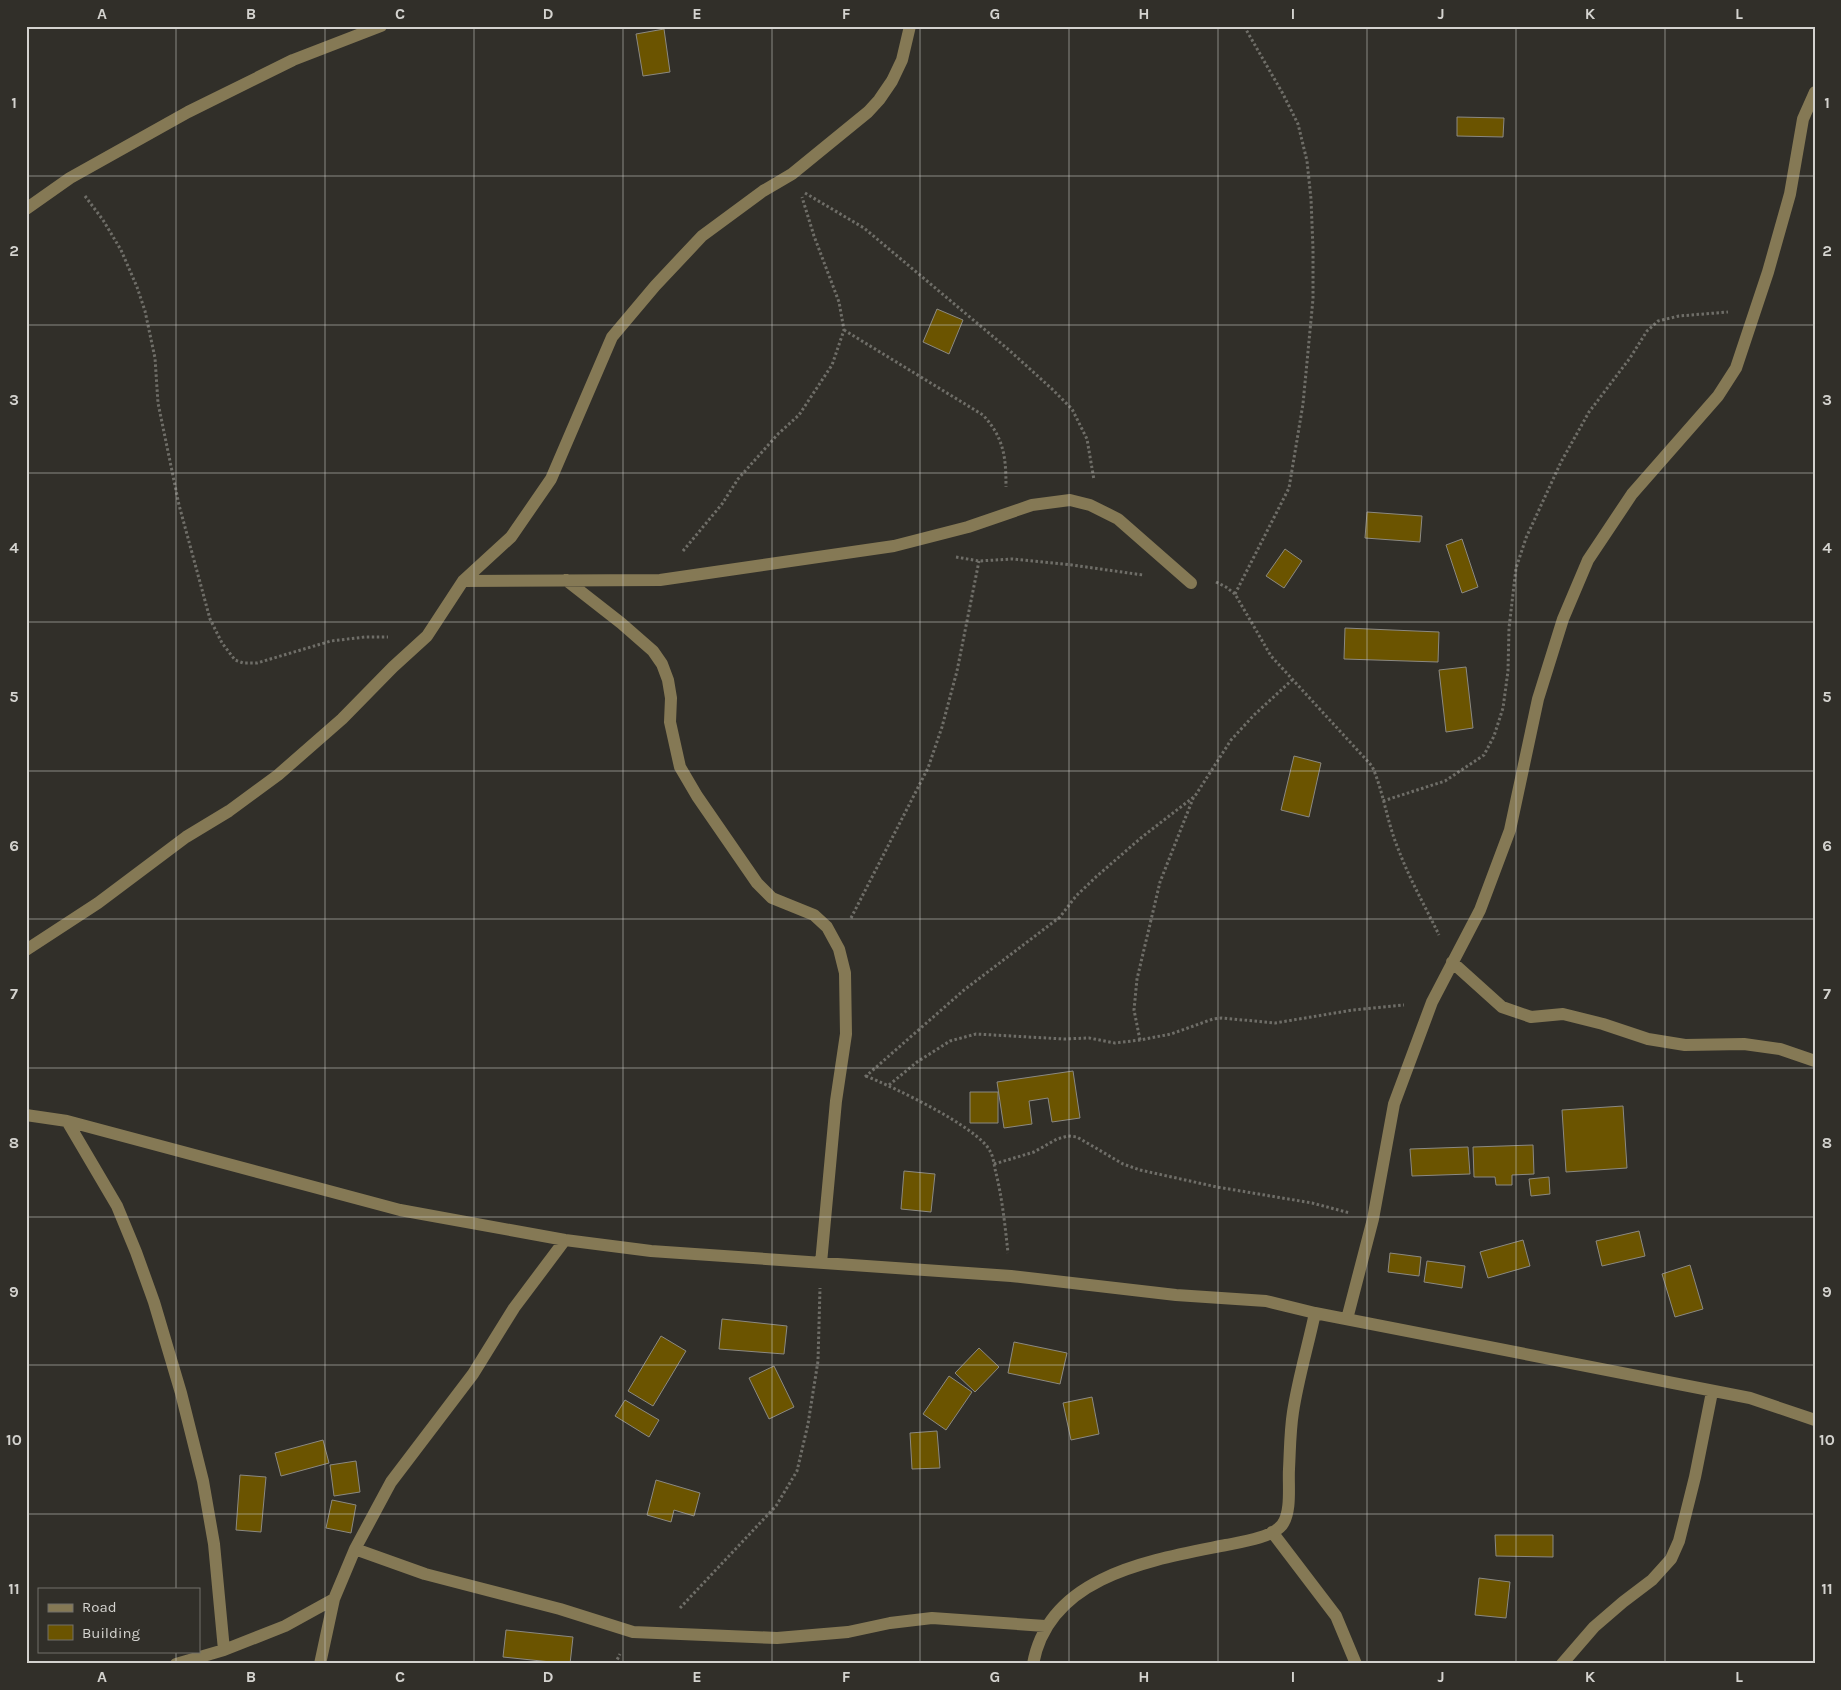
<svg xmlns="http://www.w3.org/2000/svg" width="1841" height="1690" font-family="Karla,sans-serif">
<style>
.building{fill:#6b5400;stroke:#8b8982}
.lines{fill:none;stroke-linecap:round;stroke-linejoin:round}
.path{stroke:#6f6e68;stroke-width:3;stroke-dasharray:2.5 2.5;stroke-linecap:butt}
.minor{stroke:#857955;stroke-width:12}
.grid{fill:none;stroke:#d4d3cf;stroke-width:1;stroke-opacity:0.55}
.neatline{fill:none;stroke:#d4d3cf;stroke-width:2}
.grid-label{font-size:16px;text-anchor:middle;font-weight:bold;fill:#d4d3cf}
</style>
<rect width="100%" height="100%" fill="#312f29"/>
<path class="building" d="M664 29 670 72 643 76 636 34Z
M1457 117 1504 118 1503 137 1457 136Z
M937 309 963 320 949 354 923 342Z
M1367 512 1422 516 1420 542 1365 538Z
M1462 539 1478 587 1462 593 1446 545Z
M1285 549 1302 561 1284 588 1266 576Z
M1345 628 1439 632 1438 662 1344 659Z
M1466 667 1473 728 1446 732 1439 670Z
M1294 756 1321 763 1309 817 1281 810Z
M1073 1071 1080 1118 1052 1122 1048 1098 1029 1101 1032 1124 1004 1128 997 1082Z
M970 1092H998V1123H970Z
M1623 1106 1627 1168 1566 1172 1562 1110Z
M1533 1145 1534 1174 1512 1175V1185H1496L1495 1177H1474L1473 1147Z
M1468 1147 1470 1174 1412 1176 1410 1149Z
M904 1171 935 1174 931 1212 901 1209Z
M1549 1177 1550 1194 1531 1196 1529 1179Z
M1639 1231 1645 1256 1602 1266 1596 1241Z
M1523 1240 1530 1266 1488 1278 1480 1252Z
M1390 1253 1421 1257 1419 1276 1388 1272Z
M1427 1261 1465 1266 1462 1288 1424 1282Z
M1690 1265 1703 1309 1675 1317 1662 1274Z
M722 1319 787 1326 784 1354 719 1349Z
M661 1336 686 1351 653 1406 628 1391Z
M1014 1342 1067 1353 1060 1384 1008 1373Z
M979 1348 999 1367 975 1392 955 1373Z
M774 1366 794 1407 769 1419 749 1378Z
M949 1376 972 1392 946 1430 923 1414Z
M1092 1397 1099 1434 1071 1440 1063 1403Z
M625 1400 659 1420 649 1437 615 1416Z
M937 1431 940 1468 912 1469 910 1433Z
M323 1440 329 1463 281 1476 275 1453Z
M356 1461 360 1492 334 1496 330 1465Z
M240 1475 266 1477 261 1532 236 1530Z
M656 1480 700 1493 694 1516 674 1510 671 1522 647 1515Z
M332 1500 356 1505 351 1533 326 1528Z
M1495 1535H1553V1557L1496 1556Z
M1479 1578 1510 1582 1506 1618 1475 1615Z
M506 1630 573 1637 570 1664 503 1657Z"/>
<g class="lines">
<path class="path" d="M805 193 864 228 1009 350 1052 389 1072 409 1087 439 1094 480
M85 196 103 220 121 250 137 287 145 311 155 358 158 403 179 505 210 619 222 643 235 660 243 663H257L331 641 365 637H388
M844 330 983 415C1004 438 1006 457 1006 487
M683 551 722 504 738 479 778 434 799 415 832 365 844 330 839 302 814 236 802 197
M956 557 979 561 1012 559 1072 565 1143 575
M1216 582 1226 587 1235 594 1271 656 1372 766C1384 793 1387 823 1399 851 1410 880 1426 908 1439 935
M1235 594 1289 488 1303 404 1313 299V249L1311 199 1307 161 1298 124 1283 94 1244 26
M1383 801 1445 781 1484 755 1494 736 1503 708 1508 671 1509 628 1516 568 1526 538 1561 462 1589 412 1630 358 1647 331 1658 321 1679 316 1728 312
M851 918 928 768 942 727 957 671 979 561
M1140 1040 1134 1010 1137 979 1160 882 1194 796
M866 1076C893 1087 978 1127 990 1151 993 1156 994 1163 995 1169 1002 1196 1005 1225 1008 1253
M865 1077 964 990 1060 917 1076 896 1097 876 1142 837 1195 796 1231 740 1254 715 1292 680
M889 1085 917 1062 950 1041 976 1034 1064 1039 1089 1038 1115 1043 1140 1040 1171 1034 1213 1019 1222 1018 1275 1023 1353 1010 1404 1005
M994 1164 1034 1152 1057 1139 1068 1136 1077 1137 1123 1164 1140 1170 1217 1187 1312 1203 1350 1213
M680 1608 776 1506 797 1471 808 1424 818 1361 820 1288
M615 1664 620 1654"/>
<path class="minor" d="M26 209 70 178 188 112 293 60 381 26
M566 580 621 623 653 651 662 664 668 680 671 698 670 722 680 767 697 796 757 883 772 898 814 915 827 927 839 949 845 973 846 1034 836 1101 821 1263
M463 581 660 580 894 546 968 527 1032 505 1070 500 1090 505 1118 519 1191 583
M26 950 98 903 186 837 229 811 278 775 342 719 393 667 427 636 463 581 511 537 551 479 612 337 655 286 702 236 763 191 792 174 868 112 879 100 892 81 902 60 910 26
M1452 962 1502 1007 1531 1017 1563 1014 1603 1024 1648 1039 1685 1045 1744 1044 1780 1049 1815 1061
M26 1115 67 1121 400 1210 565 1240 651 1251 1011 1276 1176 1295 1266 1301 1315 1313 1750 1398 1815 1420
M67 1121 117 1206 136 1252 154 1302 181 1393 203 1481 214 1544 224 1650
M1347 1319 1373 1219 1394 1104 1432 1002 1480 910 1510 830 1538 699 1563 619 1588 560 1632 494 1718 396 1736 368 1768 272 1790 194 1803 119 1815 92
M1272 1532 1336 1616 1356 1664
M355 1549 425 1574 560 1609 633 1632 777 1638 848 1632 890 1623 932 1618 1045 1626
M176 1664 224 1650 285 1626 334 1599
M320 1664 334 1599 355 1549 391 1482 473 1374 514 1308 565 1240
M1033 1664C1049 1575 1152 1560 1226 1545 1241 1542 1271 1538 1282 1525 1292 1512 1288 1484 1289 1469 1290 1450 1290 1431 1293 1412 1298 1379 1308 1346 1315 1313
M1562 1664 1594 1627 1623 1602 1652 1580 1671 1559 1679 1541 1695 1477 1712 1392"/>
</g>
<path class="grid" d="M176 26V1589M325 26V1664M474 26V1664M623 26V1664M772 26V1664M920 26V1664M1069 26V1664M1218 26V1664M1367 26V1664M1516 26V1664M1665 26V1664M26 176H1815M26 325H1815M26 473H1815M26 622H1815M26 771H1815M26 919H1815M26 1068H1815M26 1217H1815M26 1365H1815M26 1514H1815M176 1651V1664"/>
<rect width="1841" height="1690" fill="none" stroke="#312f29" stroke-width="55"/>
<rect x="38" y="1588" width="162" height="65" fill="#312f29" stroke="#72716b"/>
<rect x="48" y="1604" width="25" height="8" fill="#857955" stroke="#72716b"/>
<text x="82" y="1612" font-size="15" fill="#d4d3cf">Road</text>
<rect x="48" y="1625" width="25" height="15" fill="#6b5400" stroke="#72716b"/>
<text x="82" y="1638" font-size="15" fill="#d4d3cf">Building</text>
<rect x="28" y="28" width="1786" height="1634" class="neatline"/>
<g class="grid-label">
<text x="102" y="19">A</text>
<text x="251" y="19">B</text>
<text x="400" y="19">C</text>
<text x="548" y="19">D</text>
<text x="697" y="19">E</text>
<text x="846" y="19">F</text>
<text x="995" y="19">G</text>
<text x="1144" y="19">H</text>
<text x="1293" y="19">I</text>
<text x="1441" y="19">J</text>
<text x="1590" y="19">K</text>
<text x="1739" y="19">L</text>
<text x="14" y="108">1</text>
<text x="1827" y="108">1</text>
<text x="14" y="256">2</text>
<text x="1827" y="256">2</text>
<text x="14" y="405">3</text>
<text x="1827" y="405">3</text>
<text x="14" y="553">4</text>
<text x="1827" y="553">4</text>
<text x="14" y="702">5</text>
<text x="1827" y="702">5</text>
<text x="14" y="851">6</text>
<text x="1827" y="851">6</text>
<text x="14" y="999">7</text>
<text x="1827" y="999">7</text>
<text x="14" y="1148">8</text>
<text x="1827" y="1148">8</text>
<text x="14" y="1297">9</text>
<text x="1827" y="1297">9</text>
<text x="14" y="1445">10</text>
<text x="1827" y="1445">10</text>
<text x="14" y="1594">11</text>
<text x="1827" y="1594">11</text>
<text x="102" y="1682">A</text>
<text x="251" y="1682">B</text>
<text x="400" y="1682">C</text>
<text x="548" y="1682">D</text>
<text x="697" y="1682">E</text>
<text x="846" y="1682">F</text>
<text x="995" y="1682">G</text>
<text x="1144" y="1682">H</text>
<text x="1293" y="1682">I</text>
<text x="1441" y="1682">J</text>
<text x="1590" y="1682">K</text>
<text x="1739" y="1682">L</text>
</g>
</svg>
